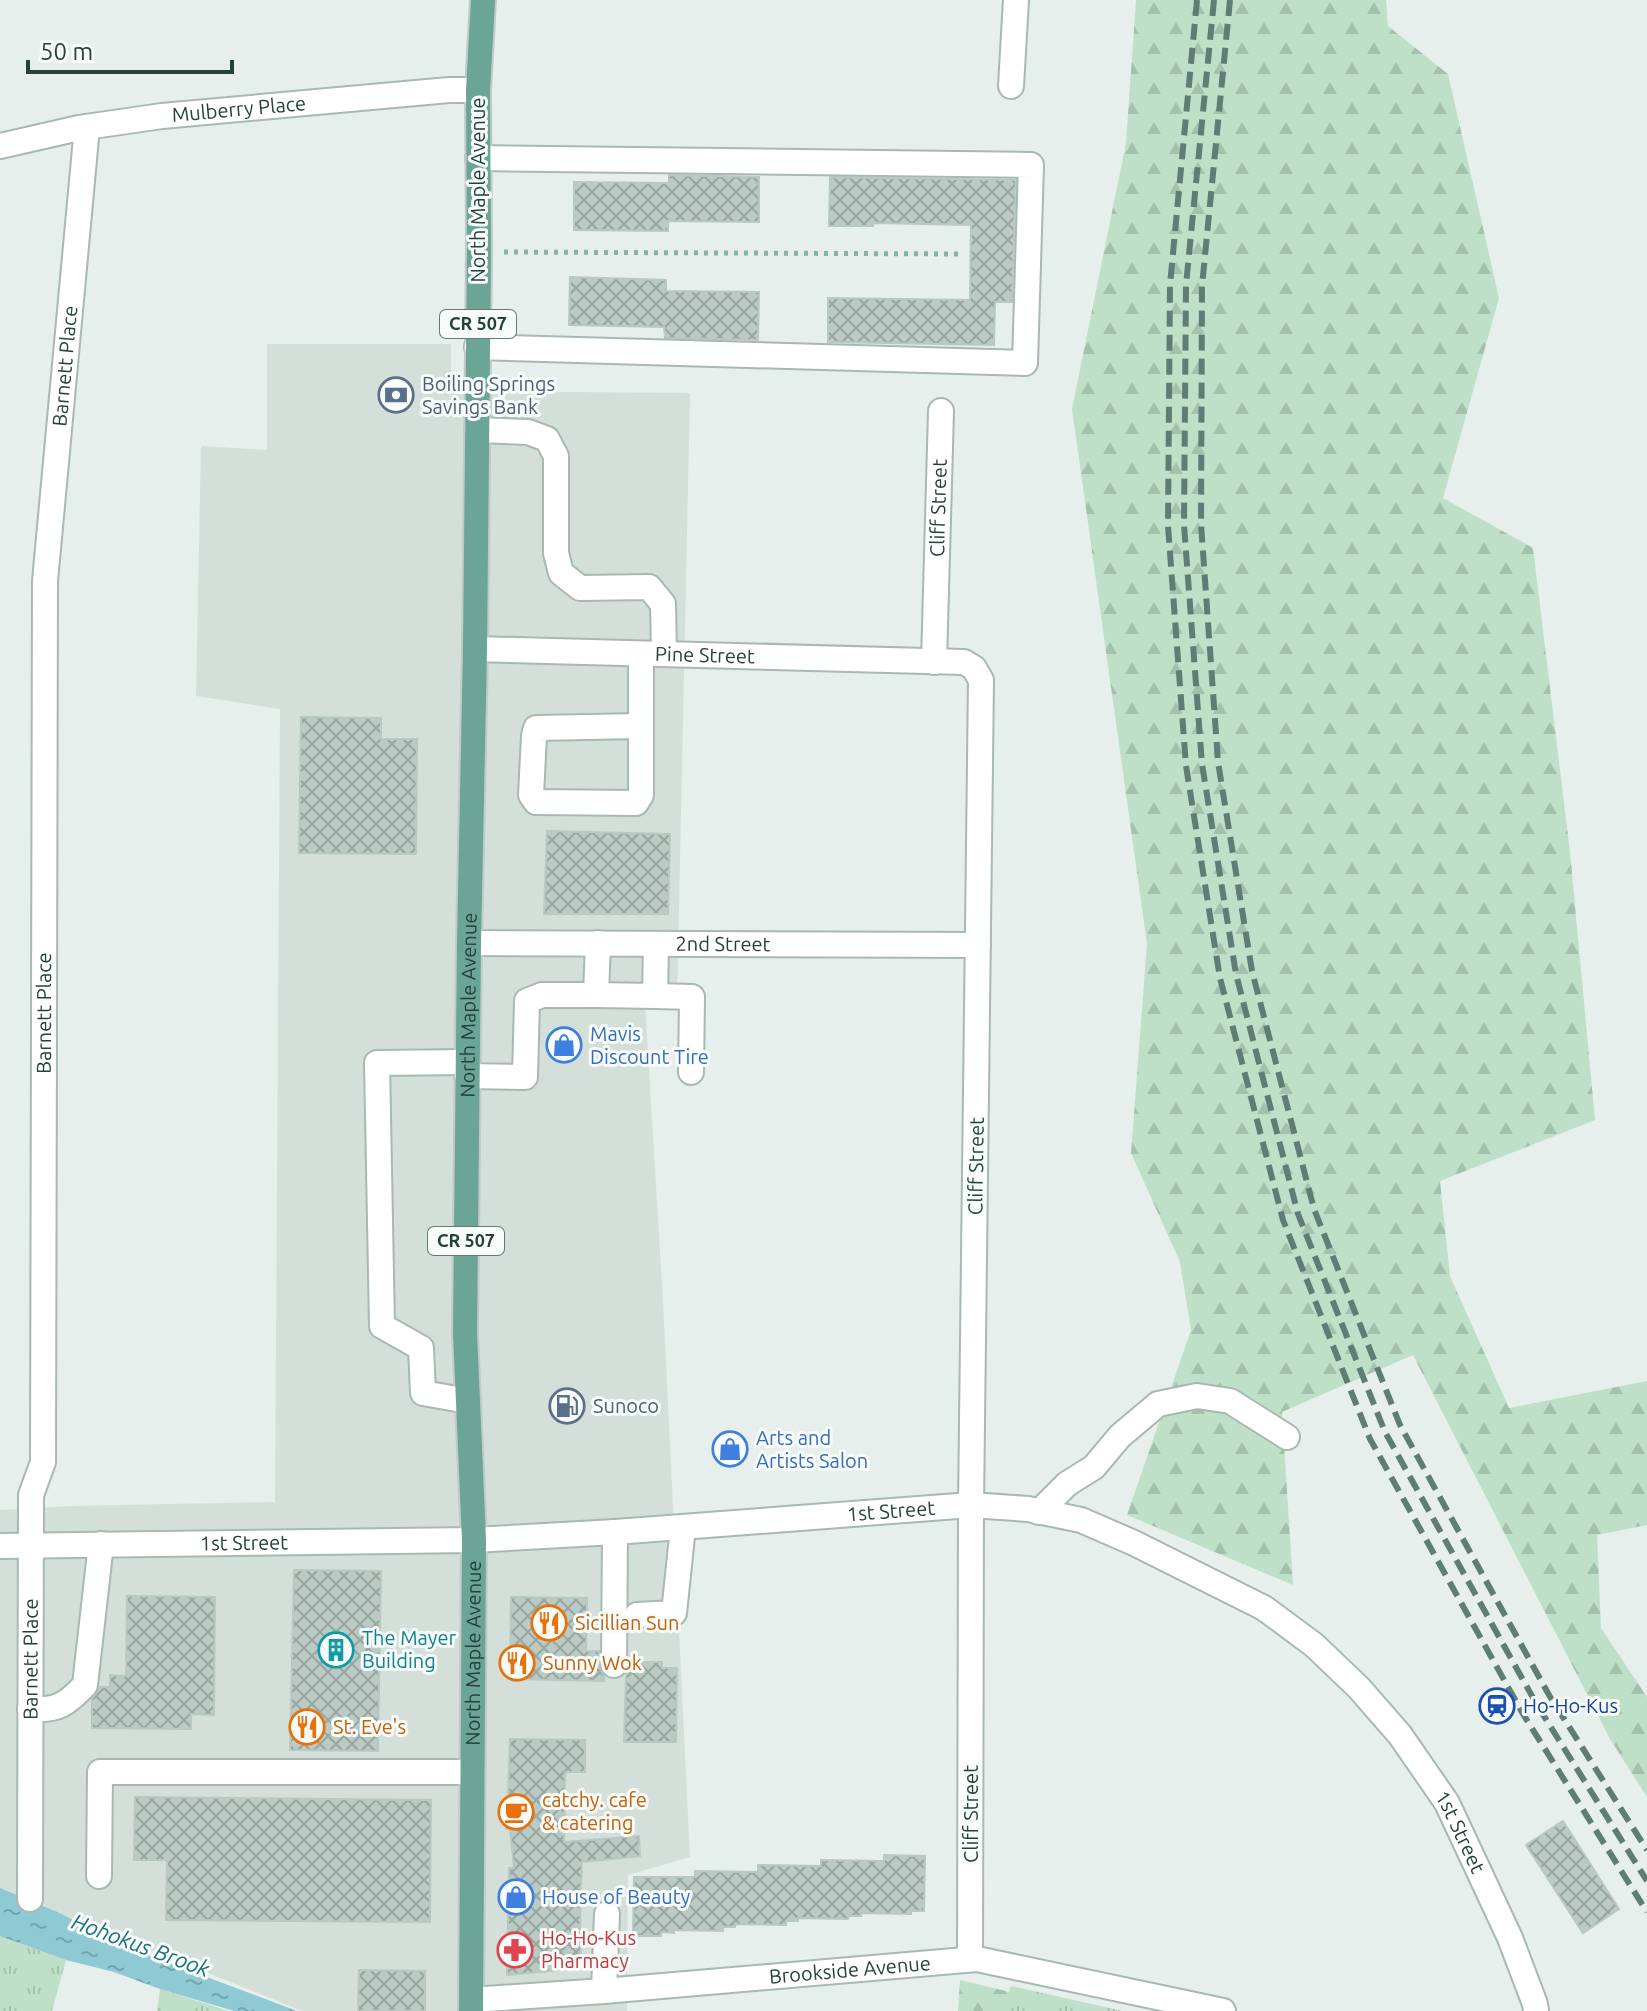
<svg xmlns="http://www.w3.org/2000/svg" width="1647" height="2011" font-family="Ubuntu,sans-serif">
<style>
.built{fill:#d4dfda}
.forest{fill:url(#forest-firs)}
.park{fill:url(#park-tufts)}
.water{fill:url(#water-ripples)}
.building{fill:url(#building-cross-hatch);stroke:#b8c9c2;stroke-width:2}
.lines{fill:none;stroke-linecap:round;stroke-linejoin:round}
.minor-casing{stroke:#a8b8b2;stroke-width:28}
.major-casing{stroke:#c2cac8;stroke-width:28}
.path{stroke:#86b3a5;stroke-width:5;stroke-dasharray:4 6;stroke-linecap:butt}
.minor{stroke:#fff;stroke-width:24}
.major{stroke:#6aa596;stroke-width:24}
.rail{stroke:#5f7d75;stroke-width:6;stroke-dasharray:16 8;stroke-linecap:butt}
.labels{text-anchor:middle;stroke-width:6;stroke-linejoin:round;paint-order:stroke}
.shield{fill:#f7fbf9;stroke:#637a73;stroke-width:2}
.shield-label{font-size:18px;font-weight:bold;fill:#24423a}
.street-label{font-size:20px;fill:#24423a;stroke:#f7fbf9}
.service-label{font-size:20px;fill:#4e5e75;stroke:#f7fbf9;text-anchor:start}
.shop-label{font-size:20px;fill:#366cbe;stroke:#f7fbf9;text-anchor:start}
.food-label{font-size:20px;fill:#c56008;stroke:#f7fbf9;text-anchor:start}
.culture-label{font-size:20px;fill:#0d838f;stroke:#f7fbf9;text-anchor:start}
.transit-label{font-size:20px;fill:#164399;stroke:#f7fbf9;text-anchor:start}
.health-label{font-size:20px;fill:#be3a42;stroke:#f7fbf9;text-anchor:start}
.water-label{font-size:22px;font-style:italic;fill:#1c6f80;stroke:#f7fbf9}
</style>
<defs>
<pattern id="forest-firs" width="22" height="20" patternUnits="userSpaceOnUse" patternTransform="scale(2)"><rect width="22" height="20" fill="#bfe0c8"/><path d="M5 1l3.5 6h-7zM16 11l3.5 6h-7z" fill="#a4c1ad"/></pattern>
<pattern id="park-tufts" width="24" height="20" patternUnits="userSpaceOnUse" patternTransform="scale(2)"><rect width="24" height="20" fill="#bfe0c8"/><path d="M3 7l-1-3M5 7V3M7 7l1-3M15 17l-1-3M17 17v-4M19 17l1-3" fill="none" stroke="#a4c1ad"/></pattern>
<pattern id="water-ripples" width="26" height="14" patternUnits="userSpaceOnUse" patternTransform="scale(2)"><rect width="26" height="14" fill="#8ec9d4"/><path d="M2 4q2-2 4 0t4 0M15 11q2-2 4 0t4 0" fill="none" stroke="#74a5ad"/></pattern>
<pattern id="building-cross-hatch" width="8" height="8" patternUnits="userSpaceOnUse" patternTransform="scale(2)"><rect width="8" height="8" fill="#bbcac4"/><path d="M0 0l8 8M0 8l8-8" fill="none" stroke="#98a6a0"/></pattern>
</defs>
<rect width="100%" height="100%" fill="#e6efeb"/>
<path class="built" d="M267 344H451V391L690 393 677 1002 645 1005 663 1301 690 1857 628 1875 627 2011H302L0 1889V1510L71 1506 275 1502 280 709 196 696 201 446 267 450Z"/>
<path class="forest" d="M1136 0H1386L1388 26 1448 74 1499 298 1443 498 1533 548 1570 852 1595 1120 1440 1181 1450 1276 1509 1408 1647 1381V1525L1597 1535 1601 1628 1647 1697V1797L1610 1739 1413 1355 1282 1412 1293 1585 1127 1515 1191 1330 1180 1262 1131 1153 1147 944 1072 409 1126 143Z
M960 1980 1088 2011H958Z"/>
<path class="park" d="M0 1936 66 1960 52 2011H0Z
M1011 1986 1123 2011H1002Z
M160 1989 229 2011H157Z"/>
<path class="water" d="M0 1888 62 1914 127 1947 297 2011H234L160 1989 114 1972 66 1960 0 1936Z"/>
<path class="building" d="M669 175 759 177V222L668 221V231L574 230V182L669 183Z
M830 177 1016 180 1012 302H995L994 345 828 342V298L970 300 971 225 874 223 873 226H829Z
M570 277 666 280V291L759 292 758 340 665 338 664 327 569 325Z
M301 717 381 718V739H417L416 854 299 853Z
M547 831 670 834 668 914H544Z
M294 1570 381 1571 378 1751 290 1750Z
M127 1596 215 1597 214 1715 191 1714V1729L92 1728V1699L100 1687H110V1675L126 1676Z
M511 1597 587 1598 586 1651H599V1666L604 1676V1681L510 1679Z
M629 1662H662V1668H677L676 1742H624L626 1674Z
M510 1739 585 1740V1772H565L564 1842 639 1836 640 1856 582 1862 580 1904 581 1968 507 1975 509 1868H514L510 1829H507Z
M135 1797 431 1800 430 1922 166 1920 167 1860H134Z
M1563 1821 1619 1909 1583 1933 1526 1845Z
M884 1855 925 1856 924 1911H911V1914L861 1913V1916H849L848 1919 798 1918V1921H786V1925L735 1924V1927H723V1931L674 1930V1933L661 1932V1936H636L637 1931H633L634 1877H695V1871L758 1872V1865L821 1866V1860L884 1861Z
M359 1970 425 1971V2011H358Z"/>
<g class="lines">
<defs>
<g id="minor">
<path d="M1011 86 1016 0"/>
<path id="s1" d="M0 146 79 128 162 116 449 90H478"/>
<path d="M477 347 1025 363 1031 165 478 158"/>
<path d="M477 430 528 432 547 439 556 456V553L561 573 580 588 649 587 663 604 664 654"/>
<path id="s2" d="M475 649 964 662 974 668 981 680 971 1505 970 1959"/>
<path id="s3" d="M934 662 941 411"/>
<path d="M640 726 536 728 534 736 531 795 536 802 636 803 641 795V654"/>
<path id="s4" d="M469 943 978 945"/>
<path d="M598 943 596 995 655 996 656 944"/>
<path d="M655 996 692 997 691 1072"/>
<path d="M468 1062 377 1063 382 1326 421 1348 423 1393 468 1401"/>
<path d="M467 1076 525 1077 527 1001 542 995H596"/>
<path d="M1039 1512 1067 1484 1094 1467 1120 1436 1158 1404 1197 1396 1230 1401 1287 1437"/>
<path id="s5" d="M0 1546 474 1540 615 1532 971 1505 1028 1509 1081 1520 1134 1543 1264 1608 1314 1645 1359 1688 1400 1735 1447 1803 1510 1938 1535 2004 1536 2011"/>
<path d="M637 1615 674 1613 683 1527"/>
<path d="M614 1665 615 1532"/>
<path d="M30 1709C58 1711 67 1704 85 1685L101 1544"/>
<path d="M99 1876 100 1772H472"/>
<path id="s6" d="M30 1899 31 1495 43 1462 45 581 87 127"/>
<path d="M604 1991 607 1914"/>
<path id="s7" d="M471 2000 604 1991 977 1959 1223 2011"/>
</g>
<g id="major">
<path id="s8" d="M471 2011 474 1540 465 1333 469 943 475 649 479 252 478 90 483 0"/>
</g>
</defs>
<use href="#minor" class="minor-casing"/>
<use href="#major" class="major-casing"/>
<path class="path" d="M504 252 959 254"/>
<use href="#minor" class="minor"/>
<use href="#major" class="major"/>
<path class="rail" d="M1197 0 1170 285 1168 526 1186 766 1220 978 1283 1220 1370 1439 1523 1714 1647 1912
M1214 0 1186 285 1184 525 1202 764 1236 974 1298 1214 1385 1432 1537 1705 1647 1881
M1230 0 1202 286 1201 524 1218 762 1252 971 1314 1209 1400 1425 1549 1695 1647 1850"/>
</g>
<defs>
<symbol id="bank-ring" viewBox="-11 -11 22 22"><circle r="9.5" fill="#f7fbf9" stroke="#5c6f8a" stroke-width="1.5"/><path d="M-6-4H6V4H-6ZM0-2.3a2.3 2.3 0 1 0 0 4.6a2.3 2.3 0 1 0 0-4.6Z" fill="#5c6f8a"/></symbol>
<symbol id="shop-ring" viewBox="-11 -11 22 22"><circle r="9.5" fill="#f7fbf9" stroke="#3f7fe0" stroke-width="1.5"/><path d="M-5-2.5h2.3a2.7 3.5 0 0 1 5.4 0H5L5.5 6h-11ZM-1.5-2.5h3a1.5 2.3 0 0 0-3 0Z" fill="#3f7fe0"/></symbol>
<symbol id="fuel-ring" viewBox="-11 -11 22 22"><circle r="9.5" fill="#f7fbf9" stroke="#5c6f8a" stroke-width="1.5"/><path d="M-5.5-6h7V0h2V4h1.3V-2.5L3-4.5l.8-.8L6-3V5H2.5V1h-1V6h-7ZM-4.2-4.7v3.2H.2V-4.7Z" fill="#5c6f8a"/></symbol>
<symbol id="restaurant-ring" viewBox="-11 -11 22 22"><circle r="9.5" fill="#f7fbf9" stroke="#e8710a" stroke-width="1.5"/><path d="M-5-6h1v4h1v-4h1v4h1v-4h1v5L-1.5 .5V6h-2V.5L-5-1ZM5-6V6H3V1.5H1.5Q1.5-4 5-6Z" fill="#e8710a"/></symbol>
<symbol id="building-ring" viewBox="-11 -11 22 22"><circle r="9.5" fill="#f7fbf9" stroke="#0f9aa8" stroke-width="1.5"/><path d="M-4-6H4V6H1V3H-1V6H-4ZM-2.5-4.3h1.7v1.8h-1.7ZM.8-4.3h1.7v1.8H.8ZM-2.5-1h1.7V.8h-1.7ZM.8-1h1.7V.8H.8Z" fill="#0f9aa8"/></symbol>
<symbol id="station-ring" viewBox="-11 -11 22 22"><circle r="9.5" fill="#f7fbf9" stroke="#1a4fb4" stroke-width="1.5"/><path d="M-3-6H3Q5-6 5-4V2Q5 4 3 4L4.5 6H3L1.5 4h-3L-3 6H-4.5L-3 4Q-5 4-5 2V-4Q-5-6-3-6ZM-3.5-4v3h7v-3ZM-3.5 1v1.5H-2V1ZM2 1v1.5H3.5V1Z" fill="#1a4fb4"/></symbol>
<symbol id="cafe-ring" viewBox="-11 -11 22 22"><circle r="9.5" fill="#f7fbf9" stroke="#e8710a" stroke-width="1.5"/><path d="M-5.5-4.5H6V0H3Q3 3.5 0 3.5H-2.5Q-5.5 3.5-5.5 0ZM3-3.2v2h1.7v-2ZM-6 4.5H4V6H-6Z" fill="#e8710a"/></symbol>
<symbol id="pharmacy-ring" viewBox="-11 -11 22 22"><circle r="9.5" fill="#f7fbf9" stroke="#e0444e" stroke-width="1.5"/><path d="M-2-6h4v4h4v4h-4v4h-4v-4h-4v-4h4Z" fill="#e0444e"/></symbol>
</defs>
<g fill-rule="evenodd">
<use href="#bank-ring" x="376" y="375" width="40" height="40"/>
<use href="#shop-ring" x="544" y="1025" width="40" height="40"/>
<use href="#fuel-ring" x="547" y="1386" width="40" height="40"/>
<use href="#shop-ring" x="710" y="1429" width="40" height="40"/>
<use href="#restaurant-ring" x="529" y="1603" width="40" height="40"/>
<use href="#building-ring" x="316" y="1630" width="40" height="40"/>
<use href="#restaurant-ring" x="497" y="1643" width="40" height="40"/>
<use href="#station-ring" x="1477" y="1686" width="40" height="40"/>
<use href="#restaurant-ring" x="287" y="1707" width="40" height="40"/>
<use href="#cafe-ring" x="496" y="1792" width="40" height="40"/>
<use href="#shop-ring" x="496" y="1877" width="40" height="40"/>
<use href="#pharmacy-ring" x="495" y="1930" width="40" height="40"/>
</g>
<g class="labels">
<g class="shield">
<rect x="440" y="310" width="76" height="28" rx="6"/>
<rect x="428" y="1227" width="76" height="28" rx="6"/>
</g>
<g class="shield-label">
<text x="478" y="330">CR 507</text>
<text x="466" y="1247">CR 507</text>
</g>
<g class="street-label">
<text dy="7" stroke="none"><textPath href="#s1" startOffset="242">Mulberry Place</textPath></text>
<text transform="translate(478 190) rotate(-90)" y="7">North Maple Avenue</text>
<text dy="7" stroke="none"><textPath href="#s6" startOffset="1536">Barnett Place</textPath></text>
<text dy="7" stroke="none"><textPath href="#s3" startOffset="154">Cliff Street</textPath></text>
<text dy="7" stroke="none"><textPath href="#s2" startOffset="230">Pine Street</textPath></text>
<text dy="7" stroke="none"><textPath href="#s4" startOffset="254">2nd Street</textPath></text>
<text dy="7" stroke="none"><textPath href="#s8" startOffset="1006">North Maple Avenue</textPath></text>
<text dy="7" stroke="none"><textPath href="#s6" startOffset="888">Barnett Place</textPath></text>
<text transform="translate(976 1166) rotate(-89)" y="7">Cliff Street</text>
<text dy="7" stroke="none"><textPath href="#s5" startOffset="892">1st Street</textPath></text>
<text dy="7" stroke="none"><textPath href="#s5" startOffset="244">1st Street</textPath></text>
<text dy="7" stroke="none"><textPath href="#s8" startOffset="358">North Maple Avenue</textPath></text>
<text dy="7" stroke="none"><textPath href="#s6" startOffset="240">Barnett Place</textPath></text>
<text transform="translate(971 1814) rotate(-90)" y="7">Cliff Street</text>
<text dy="7" stroke="none"><textPath href="#s5" startOffset="1588">1st Street</textPath></text>
<text dy="7" stroke="none"><textPath href="#s7" startOffset="380">Brookside Avenue</textPath></text>
</g>
<g class="service-label">
<text x="422" y="391">Boiling Springs<tspan x="422" dy="23">Savings Bank</tspan></text>
<text x="593" y="1413">Sunoco</text>
</g>
<g class="shop-label">
<text x="590" y="1041">Mavis<tspan x="590" dy="23">Discount Tire</tspan></text>
<text x="756" y="1445">Arts and<tspan x="756" dy="23">Artists Salon</tspan></text>
<text x="542" y="1904">House of Beauty</text>
</g>
<g class="food-label">
<text x="575" y="1630">Sicillian Sun</text>
<text x="543" y="1670">Sunny Wok</text>
<text x="333" y="1734">St. Eve's</text>
<text x="542" y="1807">catchy. cafe<tspan x="542" dy="23">&amp; catering</tspan></text>
</g>
<g class="culture-label">
<text x="362" y="1645">The Mayer<tspan x="362" dy="23">Building</tspan></text>
</g>
<g class="transit-label">
<text x="1523" y="1713">Ho-Ho-Kus</text>
</g>
<g class="health-label">
<text x="541" y="1945">Ho-Ho-Kus<tspan x="541" dy="23">Pharmacy</tspan></text>
</g>
<g class="water-label">
<text transform="translate(141 1945) rotate(20)" y="8">Hohokus Brook</text>
</g>
</g>
<path d="M28 60v12h204v-12" fill="none" stroke="#24423a" stroke-width="4"/>
<text x="40" y="60" font-size="24" fill="#24423a" stroke="#f7fbf9" stroke-width="6" paint-order="stroke">50 m</text>
</svg>
